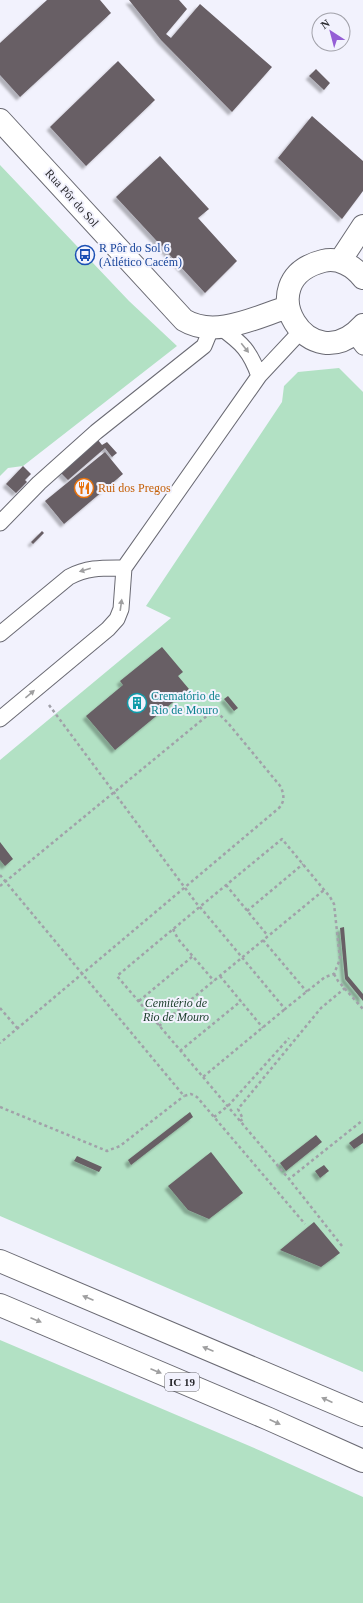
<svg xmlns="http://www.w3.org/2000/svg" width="363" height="1603" font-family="'Times New Roman',serif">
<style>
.green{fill:#b2e1c4}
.building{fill:#685f65;filter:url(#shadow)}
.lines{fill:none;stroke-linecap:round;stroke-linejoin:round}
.service-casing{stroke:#6a6a73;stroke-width:17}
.tertiary-casing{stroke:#6a6a73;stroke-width:24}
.trunk-casing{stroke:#6a6a73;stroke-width:24}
.path{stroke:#a1a1a9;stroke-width:2.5;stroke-dasharray:3 3;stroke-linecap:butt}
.service{stroke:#fff;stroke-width:15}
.tertiary{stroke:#fff;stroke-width:22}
.trunk{stroke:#fff;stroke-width:22}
.oneway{fill:#9f9fa0}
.labels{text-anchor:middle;stroke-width:4;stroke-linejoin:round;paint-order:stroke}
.shield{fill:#f2f2fd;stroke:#65656b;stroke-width:1}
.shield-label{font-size:11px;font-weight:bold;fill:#29292d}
.street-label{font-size:12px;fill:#29292d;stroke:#f2f2fd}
.transit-label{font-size:12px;fill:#164399;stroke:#f2f2fd;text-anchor:start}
.food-label{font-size:12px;fill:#c56008;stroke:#f2f2fd;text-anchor:start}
.culture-label{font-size:12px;fill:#0d838f;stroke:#f2f2fd;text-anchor:start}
.park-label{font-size:12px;font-style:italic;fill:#193c29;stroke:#f2f2fd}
</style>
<defs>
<filter id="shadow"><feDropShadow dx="-3.5" dy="3.5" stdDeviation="1" flood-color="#0004"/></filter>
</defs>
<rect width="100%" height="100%" fill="#f2f2fd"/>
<path class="green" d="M0 165 129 301 177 346 23 466 8 468 0 476Z
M339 368 363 392V1372L0 1216V760L171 618 146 606 282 402 284 386 298 372Z
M0 1340 261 1451 363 1497V1603H0Z"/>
<path class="building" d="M47 0H100L111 13 20 97 0 75V43Z
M129 0H179L187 9 166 34 171 38 200 4 272 67 232 112 161 40Z
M118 61 155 100 86 166 50 127Z
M316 69 330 83 324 90 309 76Z
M312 116 363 161V191L342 219 278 158Z
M160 156 209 209 198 218 237 261 205 293 116 197Z
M98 440 102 445 107 442 117 453 112 457 105 448 68 480 61 473Z
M105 452 123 474 64 524 45 501Z
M23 466 31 474 25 480 27 482 16 493 6 484Z
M42 531 44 533 33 544 31 542Z
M162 647 183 672 178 676 189 689 115 750 86 716 123 685 120 681Z
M228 696 238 708 234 711 224 699Z
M0 842 13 859 5 866 0 860Z
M344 927 348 976 363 994V1001L345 979 340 928Z
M190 1112 193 1117 131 1165 128 1160Z
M363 1133V1143L354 1149 349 1143Z
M316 1135 322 1142 286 1171 280 1163Z
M211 1152 243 1193 209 1219 188 1210 168 1186Z
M77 1156 102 1167 99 1172 74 1161Z
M324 1165 329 1171 320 1178 315 1171Z
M314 1222 340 1253 321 1267 280 1250Z"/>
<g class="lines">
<defs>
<path id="service" d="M221 328C242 343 250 351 259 376
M354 335 363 347
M0 523 39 483 96 432 204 346 211 329
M0 634 69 577C88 567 103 568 124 568
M0 719 108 629 117 619 121 609 124 568 259 376 301 331"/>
<path id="tertiary" d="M0 120 184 320C215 339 256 317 288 307
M340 261 363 226
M363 278C354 266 338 257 323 261 247 280 310 384 363 325"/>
<path id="trunk" d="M0 1261 363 1415
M0 1305 269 1419 363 1461"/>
</defs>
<use href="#service" class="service-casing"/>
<use href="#tertiary" class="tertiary-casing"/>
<use href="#trunk" class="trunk-casing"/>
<path class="path" d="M49 705 197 904 200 907 285 1009 325 977 334 974 340 959 334 904 330 897 282 839C227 884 172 930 117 976L203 1077 285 1009
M0 875 184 1096 191 1094 197 1097 305 1224
M226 885 268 936
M0 886 208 715H220L228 723 281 787C284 795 285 801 279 808L0 1043
M247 911 303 864
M173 929 178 939 214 981
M263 940 307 992
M334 974 338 981 363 1009
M220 976 263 1028
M139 1001 193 956
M0 1008 18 1029
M159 1026 324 890
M180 1051 241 1001
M203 1077 289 1179
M0 1107 107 1151 120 1146 184 1096
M214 1117 228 1106 289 1038
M240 1121 243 1119 238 1109 321 1008 345 988
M342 1246 289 1179 363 1120"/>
<use href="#service" class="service"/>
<use href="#tertiary" class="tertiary"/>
<use href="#trunk" class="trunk"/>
</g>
<defs><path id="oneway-solid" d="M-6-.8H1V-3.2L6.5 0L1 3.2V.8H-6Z"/></defs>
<g class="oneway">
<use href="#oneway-solid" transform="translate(245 348) rotate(51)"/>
<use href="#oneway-solid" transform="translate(85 570) rotate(164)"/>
<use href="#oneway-solid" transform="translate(121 605) rotate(-82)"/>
<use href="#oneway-solid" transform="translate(30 694) rotate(-40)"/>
<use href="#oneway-solid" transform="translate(88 1298) rotate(-157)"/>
<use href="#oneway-solid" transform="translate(36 1320) rotate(23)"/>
<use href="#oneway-solid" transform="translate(208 1349) rotate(-157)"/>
<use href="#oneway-solid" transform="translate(156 1371) rotate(23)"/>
<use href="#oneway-solid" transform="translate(327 1400) rotate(-156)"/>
<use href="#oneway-solid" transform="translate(275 1422) rotate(24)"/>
</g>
<defs>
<symbol id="bus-ring" viewBox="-11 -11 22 22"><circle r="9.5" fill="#f2f2fd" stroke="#1a4fb4" stroke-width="1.5"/><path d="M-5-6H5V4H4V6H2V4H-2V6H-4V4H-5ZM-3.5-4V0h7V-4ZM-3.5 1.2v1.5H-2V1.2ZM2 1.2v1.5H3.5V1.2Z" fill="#1a4fb4"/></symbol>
<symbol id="restaurant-ring" viewBox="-11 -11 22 22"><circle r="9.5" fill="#f2f2fd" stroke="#e8710a" stroke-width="1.5"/><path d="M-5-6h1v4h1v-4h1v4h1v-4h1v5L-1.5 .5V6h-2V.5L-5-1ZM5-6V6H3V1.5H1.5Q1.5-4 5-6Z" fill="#e8710a"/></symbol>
<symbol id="building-ring" viewBox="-11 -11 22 22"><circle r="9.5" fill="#f2f2fd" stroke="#0f9aa8" stroke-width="1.5"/><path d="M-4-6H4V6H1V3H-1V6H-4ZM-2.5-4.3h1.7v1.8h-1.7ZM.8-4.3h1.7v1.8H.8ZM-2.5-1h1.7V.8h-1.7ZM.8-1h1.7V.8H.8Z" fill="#0f9aa8"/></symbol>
</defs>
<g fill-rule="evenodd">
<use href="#bus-ring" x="74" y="244" width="22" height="22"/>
<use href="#restaurant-ring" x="73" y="477" width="22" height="22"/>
<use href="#building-ring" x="126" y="692" width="22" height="22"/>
</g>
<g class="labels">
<rect class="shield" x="165" y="1373" width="34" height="18" rx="3"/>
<g class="shield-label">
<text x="182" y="1386">IC 19</text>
</g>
<g class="street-label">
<text transform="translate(72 198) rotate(48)" y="4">Rua Pôr do Sol</text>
</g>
<g class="transit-label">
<text x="99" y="252">R Pôr do Sol 6<tspan x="99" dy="14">(Atlético Cacém)</tspan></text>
</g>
<g class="food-label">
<text x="98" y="492">Rui dos Pregos</text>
</g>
<g class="culture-label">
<text x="151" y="700">Crematório de<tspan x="151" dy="14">Rio de Mouro</tspan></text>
</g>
<g class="park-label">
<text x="176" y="1007">Cemitério de<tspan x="176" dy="14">Rio de Mouro</tspan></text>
</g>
</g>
<g transform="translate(331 32) rotate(324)"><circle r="19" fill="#f2f2fd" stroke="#a2a2aa"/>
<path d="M0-3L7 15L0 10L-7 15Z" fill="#955ed6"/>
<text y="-6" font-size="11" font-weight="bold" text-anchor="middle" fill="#29292d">N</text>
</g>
</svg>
